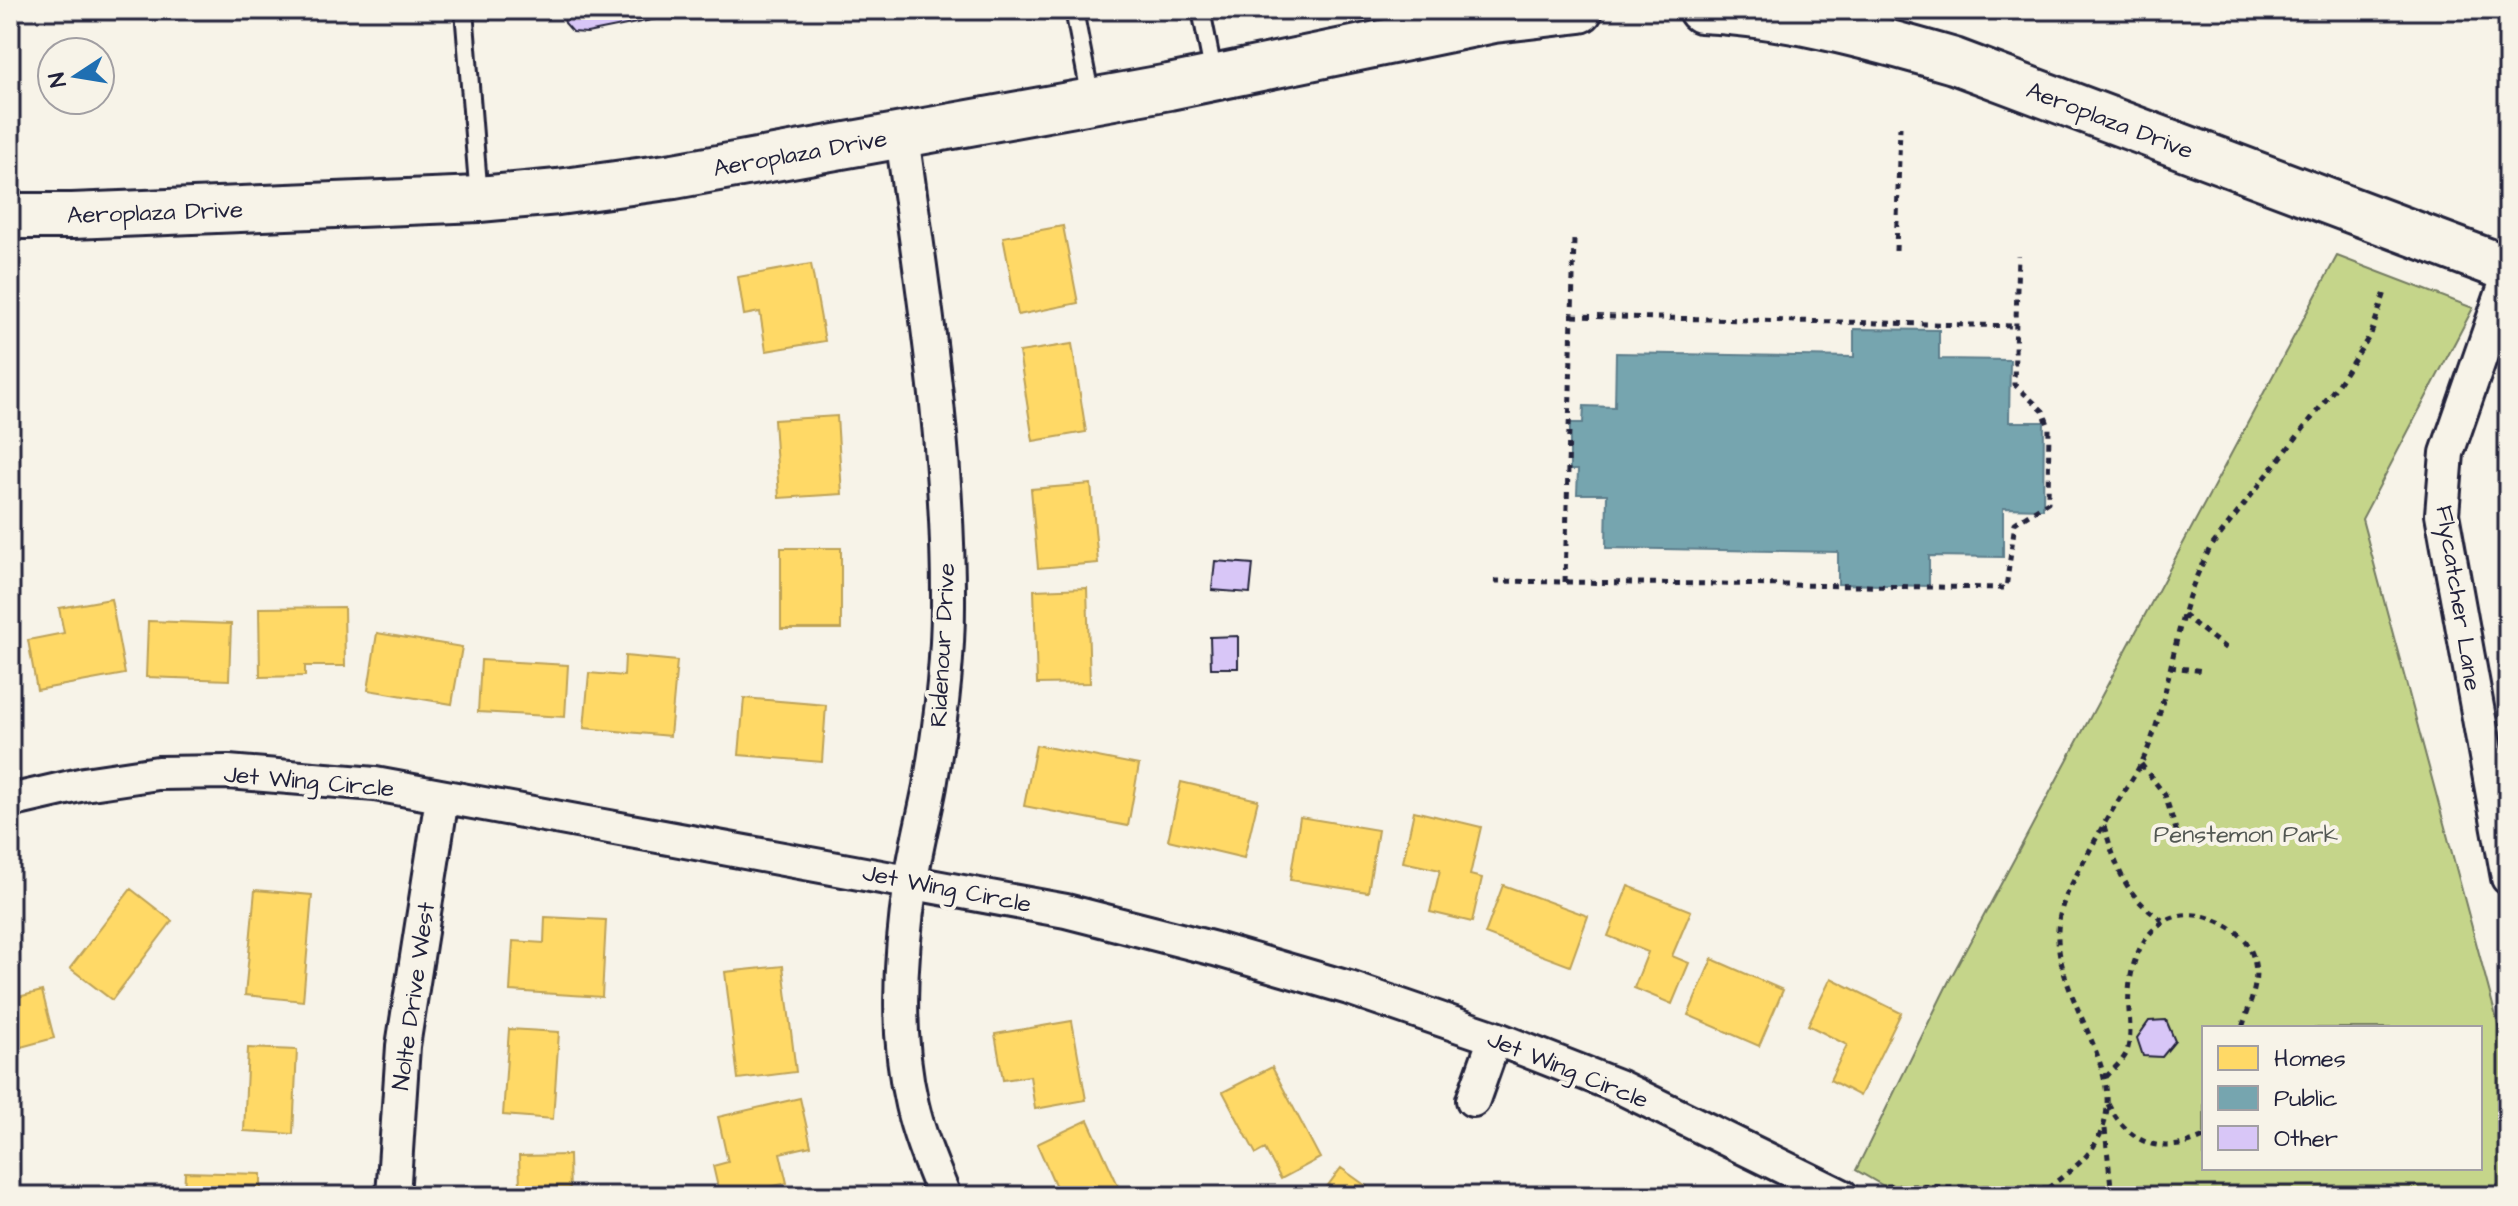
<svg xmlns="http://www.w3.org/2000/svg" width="2518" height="1206" font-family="'Architects Daughter',sans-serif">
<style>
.green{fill:#c5d58a;stroke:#747c62;stroke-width:2;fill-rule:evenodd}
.homes{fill:#ffd966;stroke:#bda259;stroke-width:2}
.public{fill:#76a5af;stroke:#5d7e8c;stroke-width:2}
.building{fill:#d8c6f7;stroke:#22223b;stroke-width:2}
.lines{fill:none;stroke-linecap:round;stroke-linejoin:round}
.lane-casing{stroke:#22223b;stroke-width:22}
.street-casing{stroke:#22223b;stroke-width:38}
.secondary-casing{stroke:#22223b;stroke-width:50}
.path{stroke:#22223b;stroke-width:5;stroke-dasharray:6 6;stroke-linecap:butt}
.lane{stroke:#f7f3e8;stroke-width:16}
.street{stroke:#f7f3e8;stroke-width:32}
.secondary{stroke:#f7f3e8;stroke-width:44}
.labels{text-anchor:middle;stroke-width:8;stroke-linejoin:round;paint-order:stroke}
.street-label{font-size:24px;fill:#22223b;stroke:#f7f3e8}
.park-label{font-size:24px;fill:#535853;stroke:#f7f3e8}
</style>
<rect width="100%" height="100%" fill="#f7f3e8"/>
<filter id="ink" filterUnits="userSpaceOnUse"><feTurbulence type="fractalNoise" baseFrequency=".0125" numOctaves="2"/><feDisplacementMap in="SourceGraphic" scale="16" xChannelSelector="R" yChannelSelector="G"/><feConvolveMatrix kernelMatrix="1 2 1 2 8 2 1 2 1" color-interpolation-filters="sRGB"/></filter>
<g filter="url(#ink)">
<path class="green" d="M2337 256 2473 308 2362 519 2508 1061V1196H1901L1856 1170 1949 981ZM2204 1028H2480V1168H2204Z"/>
<path class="homes" d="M1063 226 1078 303 1018 315 1003 237Z
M811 264 825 341 766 351 760 312 744 315 738 277Z
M1072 344 1086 432 1033 441 1019 352Z
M837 416 842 494 779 498 774 420Z
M1091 484 1098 563 1038 568 1031 489Z
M781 548H841V629H781Z
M1087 588 1090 683 1037 684 1034 590Z
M111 599 125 674 37 690 28 640 64 633 59 608Z
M344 607 345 666H305V676L260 677 259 608Z
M148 621 231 624 229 680 146 677Z
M377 633 462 647 452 704 368 690Z
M625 656 677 661 670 736 584 728 589 673 624 676Z
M481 660 568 665 565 717 478 712Z
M744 698 826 705 822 762 739 755Z
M1036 745 1139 765 1128 826 1024 806Z
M1181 782 1258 800 1244 858 1168 840Z
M1414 811 1481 827 1470 875 1482 878 1472 922 1430 912 1440 870 1403 862Z
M1300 817 1378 830 1368 892 1290 880Z
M1503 885 1588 916 1570 966 1485 934Z
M1628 886 1691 911 1672 956 1689 963 1672 1004 1634 988 1648 952 1608 936Z
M131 889 172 921 112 1000 70 968Z
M255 890 312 895 303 1001 245 995Z
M545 917 606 920 602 997 510 991 513 941 544 943Z
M1712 959 1783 990 1759 1046 1688 1015Z
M783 966 796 1072 738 1079 725 972Z
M1831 978 1901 1013 1860 1096 1830 1080 1847 1045 1808 1025Z
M42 991 54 1038 10 1050V999Z
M1072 1021 1086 1100 1035 1109 1030 1076 1003 1080 995 1034Z
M509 1029 559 1032 553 1119 503 1115Z
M248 1048 297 1050 293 1134 244 1131Z
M1272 1067 1320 1158 1281 1179 1265 1149 1256 1154 1223 1092Z
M800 1098 811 1146 780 1153 787 1183 731 1196H720L713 1166 728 1162 718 1117Z
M1088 1120 1123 1196H1060L1037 1144Z
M569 1155 570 1196H491V1187L520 1186 519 1156Z
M1341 1168 1380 1196H1320Z
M185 1172 261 1174V1196H184Z"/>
<path class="public" d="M1854 329 1939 330V359L2010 360 2009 422H2044L2043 509 2003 508V557L1929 556V586L1838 584V552L1606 548 1607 494H1577L1578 470H1570V423H1583L1584 406 1615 407 1616 353 1854 357Z"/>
<path class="building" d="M562 10H701L587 33 573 32 565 23Z
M1215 561 1253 564 1250 593 1212 590Z
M1238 636V668H1211L1210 637Z
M2166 1020 2175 1041 2162 1057 2143 1056 2137 1038 2149 1021Z"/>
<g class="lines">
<defs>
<path id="lane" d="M464 10 479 198
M1074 10 1091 99
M1201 10 1214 76"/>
<path id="street" d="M902 136C923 292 949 447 948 606 948 667 940 727 930 786 924 818 915 850 911 882 900 954 895 1033 912 1105 919 1136 932 1166 944 1196
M2508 277 2447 453 2442 514 2508 878
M10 801 84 784 158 773 228 772 375 784 1066 911 1215 949 1349 988 1495 1038 1620 1087 1842 1196
M1473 1100 1495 1038
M393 1196 403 1046 442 798"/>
<path id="secondary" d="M1701 10C1788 14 1871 37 1954 61L2508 269
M10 216H72L479 199 558 192 674 176 1169 87 1494 20 1580 10"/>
</defs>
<use href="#lane" class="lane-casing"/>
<use href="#street" class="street-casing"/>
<use href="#secondary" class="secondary-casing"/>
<path class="path" d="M1896 251 1900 127
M1573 316 2016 326
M1494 581 2006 588 2015 523 2048 502 2049 427 2043 411 2014 384 2018 256
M1565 582 1574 239
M2183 615 2228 650
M2170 667 2205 671
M2141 764 2165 795 2181 846
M2104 826C2117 868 2124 895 2162 920
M2106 1077C2112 1070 2122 1062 2126 1054 2134 1033 2127 1013 2129 992 2132 940 2165 897 2220 922 2234 929 2245 936 2251 951 2263 978 2250 1002 2242 1028
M2108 1104C2130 1145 2162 1156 2204 1137
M2105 1129 2112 1196
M2048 1188C2063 1176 2083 1163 2093 1147 2144 1073 2039 993 2061 911 2064 898 2072 884 2078 872 2087 856 2095 840 2104 824 2118 799 2136 777 2147 751 2165 707 2170 661 2183 616 2189 592 2199 570 2210 548L2336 387 2371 334 2385 292
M1875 1190 1887 1186 2048 1188 2068 1196"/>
<use href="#lane" class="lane"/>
<use href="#street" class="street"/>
<use href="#secondary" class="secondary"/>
</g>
</g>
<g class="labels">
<g class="street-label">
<text transform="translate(2110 120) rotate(21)" y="8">Aeroplaza Drive</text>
<text transform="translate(800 153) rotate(-10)" y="8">Aeroplaza Drive</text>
<text transform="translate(155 212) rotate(-2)" y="8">Aeroplaza Drive</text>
<text transform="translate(2459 598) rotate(81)" y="8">Flycatcher Lane</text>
<text transform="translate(942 645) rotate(-87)" y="8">Ridenour Drive</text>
<text transform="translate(309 781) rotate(5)" y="8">Jet Wing Circle</text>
<text transform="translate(947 888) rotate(11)" y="8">Jet Wing Circle</text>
<text transform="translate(413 996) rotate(-82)" y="8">Nolte Drive West</text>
<text transform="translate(1568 1069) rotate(22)" y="8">Jet Wing Circle</text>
</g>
<g class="park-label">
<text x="2246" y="842">Penstemon Park</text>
</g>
</g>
<rect width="2518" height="1206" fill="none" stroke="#f7f3e8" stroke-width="40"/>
<rect x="20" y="20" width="2478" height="1166" fill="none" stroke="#22223b" stroke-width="3" filter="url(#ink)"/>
<rect x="2202" y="1026" width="280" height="144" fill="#f7f3e8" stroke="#a29fa3" stroke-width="2"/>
<rect x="2218" y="1046" width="40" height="24" fill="#ffd966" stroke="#a29fa3" stroke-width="2"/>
<text x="2274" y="1066" font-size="24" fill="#22223b">Homes</text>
<rect x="2218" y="1086" width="40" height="24" fill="#76a5af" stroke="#a29fa3" stroke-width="2"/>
<text x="2274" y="1106" font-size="24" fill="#22223b">Public</text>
<rect x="2218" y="1126" width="40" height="24" fill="#d8c6f7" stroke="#a29fa3" stroke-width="2"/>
<text x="2274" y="1146" font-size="24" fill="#22223b">Other</text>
<g transform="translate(76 76) rotate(258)"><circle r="38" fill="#f7f3e8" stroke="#a29fa3" stroke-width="2"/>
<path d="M0-6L14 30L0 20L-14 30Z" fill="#1f6fb2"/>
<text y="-12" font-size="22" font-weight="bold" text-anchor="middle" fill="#22223b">N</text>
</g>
</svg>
